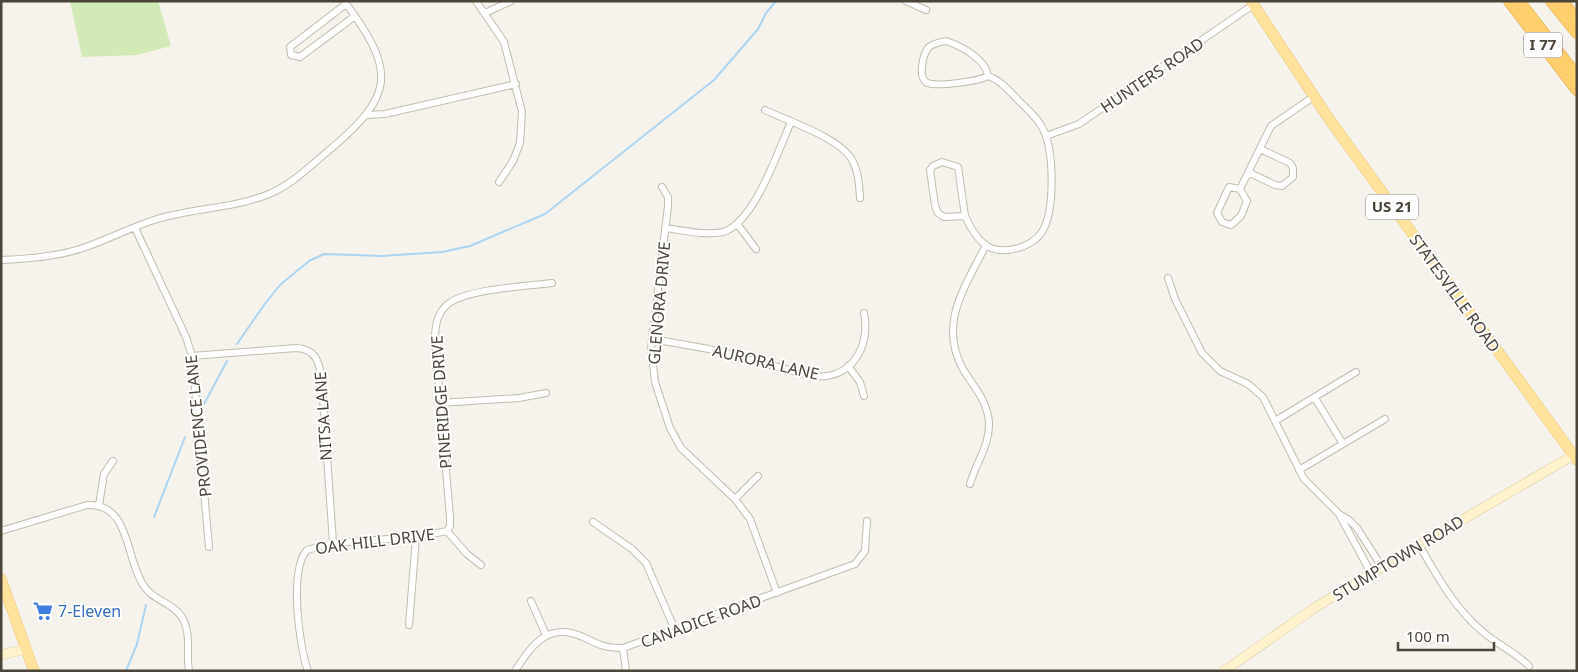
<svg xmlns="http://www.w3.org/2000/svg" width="1578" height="672" font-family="'Noto Sans',sans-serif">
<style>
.green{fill:#d2eab5}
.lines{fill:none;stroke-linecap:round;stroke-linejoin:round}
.stream{stroke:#a9d4f2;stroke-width:2}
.street-casing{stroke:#c2bbae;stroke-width:8}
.secondary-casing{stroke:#d6c79b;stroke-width:10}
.primary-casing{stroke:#e6c16a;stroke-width:11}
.highway-casing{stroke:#e0a43c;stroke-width:12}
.street{stroke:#fff;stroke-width:6}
.secondary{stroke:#fff3cd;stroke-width:9}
.primary{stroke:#ffe39c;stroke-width:10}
.highway{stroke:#ffcf6e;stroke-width:11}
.labels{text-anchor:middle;stroke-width:4;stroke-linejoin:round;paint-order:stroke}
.shield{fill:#fff;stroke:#817c74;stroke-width:1}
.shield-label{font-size:15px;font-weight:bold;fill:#4b4439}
.street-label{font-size:16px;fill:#4b4439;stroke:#fff}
.shop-label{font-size:16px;fill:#366cbe;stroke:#fff;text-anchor:start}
</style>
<rect width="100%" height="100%" fill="#f6f3ec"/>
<path class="green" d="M70 1H158L171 46 137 55 82 57Z"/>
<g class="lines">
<path class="stream" d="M237 344 264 305 280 285 309 261 324 254 382 256 442 252 470 246 545 214 714 80 758 29 766 13 776 1
M204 404 227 361
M154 517 185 437
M126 671 137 644 146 605"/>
<defs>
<path id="street" d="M476 1 504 42 522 112 520 143 513 161 499 182
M906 1 926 10
M346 4 290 47 291 55 300 57 355 16
M485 13 511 1
M946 41C961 46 986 59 988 76 979 81 934 88 926 82 918 76 923 55 928 48 933 43 940 42 946 41Z
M765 110C788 121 840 138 852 160 859 172 859 185 860 198
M367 115 385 114 516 84
M1046 136 1079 124 1253 5
M942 162 958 167 965 216 944 217 938 213 935 206 930 170 933 166Z
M1248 172 1275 185 1282 186 1293 177V168L1290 163 1260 149
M662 187 668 197V206L651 349 655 382 670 428 681 448 735 499 750 519 777 593
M1240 189 1247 201 1241 216 1231 225 1222 222 1217 213 1229 187 1240 189 1271 126 1313 97
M965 216C969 225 976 237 984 244 1000 257 1031 248 1042 232 1055 211 1054 154 1044 131 1039 119 1029 111 1020 102 1011 93 1001 80 988 76
M738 225 756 249
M135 228 186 337 192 356 209 547
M665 228C683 230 705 236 723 232 754 223 778 151 791 122
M1 260C28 259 54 257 80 249 105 241 129 228 154 220 191 208 232 209 269 194 291 185 309 167 327 152 394 96 398 73 344 1
M1168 278 1175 299 1202 353 1220 371 1248 384 1263 397 1304 479 1339 514 1349 520 1357 528 1382 567
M652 339 709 349 812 376C851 381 871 347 864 313
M192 356 296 348C318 349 320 365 322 384L333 543
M848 366 860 382 864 396
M1315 398 1343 444
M440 403 519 398 546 393
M1275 421 1356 372
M1299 470 1385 419
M970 484C976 462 990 446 989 422 987 401 975 388 964 371 937 325 965 287 986 245
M735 499 758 476
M99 505 104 474 113 461
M1339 514 1371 573
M593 522 632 549 646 563 675 630
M1 531 87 505C131 503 125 559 144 586 154 602 175 602 184 621 191 636 186 654 189 671
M447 531 450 526V517L435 340C435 326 437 313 448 304 466 289 528 286 552 283
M447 531 467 554 481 565
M1419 545C1437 576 1455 609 1483 632 1498 645 1515 652 1529 666
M531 601 546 635
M409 625 416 537
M623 648 626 671
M308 671C299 646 289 570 307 550L333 543 416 537 447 531
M515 671C532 645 548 621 583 637 597 644 607 649 623 648L855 564 865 551 867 521"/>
<path id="secondary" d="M1 655 26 649
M1224 671 1313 609 1371 573 1577 453"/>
<path id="primary" d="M1251 1 1329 119 1577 460
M1 579 34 671"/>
<path id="highway" d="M1509 1 1577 90
M1519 1 1577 76
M1551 1 1577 33
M1562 1 1577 20"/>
</defs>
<use href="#street" class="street-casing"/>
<use href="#secondary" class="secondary-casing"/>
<use href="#primary" class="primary-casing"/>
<use href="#highway" class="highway-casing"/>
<use href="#street" class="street"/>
<use href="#secondary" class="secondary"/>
<use href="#primary" class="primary"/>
<use href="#highway" class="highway"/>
</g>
<defs>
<symbol id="supermarket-bare" viewBox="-9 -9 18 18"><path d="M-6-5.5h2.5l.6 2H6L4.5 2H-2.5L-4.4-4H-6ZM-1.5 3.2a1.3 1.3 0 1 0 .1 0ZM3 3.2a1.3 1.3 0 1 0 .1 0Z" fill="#3f7fe0" stroke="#fff" stroke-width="2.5" paint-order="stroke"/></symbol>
</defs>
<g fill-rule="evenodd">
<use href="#supermarket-bare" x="29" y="597" width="28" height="28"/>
</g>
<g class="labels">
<g class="shield">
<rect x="1524" y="32.5" width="38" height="25" rx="4"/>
<rect x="1366" y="194.5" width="52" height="25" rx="4"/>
</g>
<g class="shield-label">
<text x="1543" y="50">I 77</text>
<text x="1392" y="212">US 21</text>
</g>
<g class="street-label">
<text transform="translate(1152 75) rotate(-34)" y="6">HUNTERS ROAD</text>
<text transform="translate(1455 293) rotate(54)" y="6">STATESVILLE ROAD</text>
<text transform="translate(659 303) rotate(-85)" y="6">GLENORA DRIVE</text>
<text transform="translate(766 362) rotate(13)" y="6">AURORA LANE</text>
<text transform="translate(441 402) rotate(-94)" y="6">PINERIDGE DRIVE</text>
<text transform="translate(323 416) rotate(-94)" y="6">NITSA LANE</text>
<text transform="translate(198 426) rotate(-96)" y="6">PROVIDENCE LANE</text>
<text transform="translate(375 541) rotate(-7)" y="6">OAK HILL DRIVE</text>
<text transform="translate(1398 558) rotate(-31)" y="6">STUMPTOWN ROAD</text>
<text transform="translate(701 621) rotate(-20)" y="6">CANADICE ROAD</text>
</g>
<g class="shop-label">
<text x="58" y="617">7-Eleven</text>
</g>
</g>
<rect width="1578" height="672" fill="none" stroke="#4b4439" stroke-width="5"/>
<path d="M1398 642v8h96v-8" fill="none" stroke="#4b4439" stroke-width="2.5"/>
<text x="1406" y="642" font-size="15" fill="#4b4439" stroke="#ffffff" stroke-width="4" paint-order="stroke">100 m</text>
</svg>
